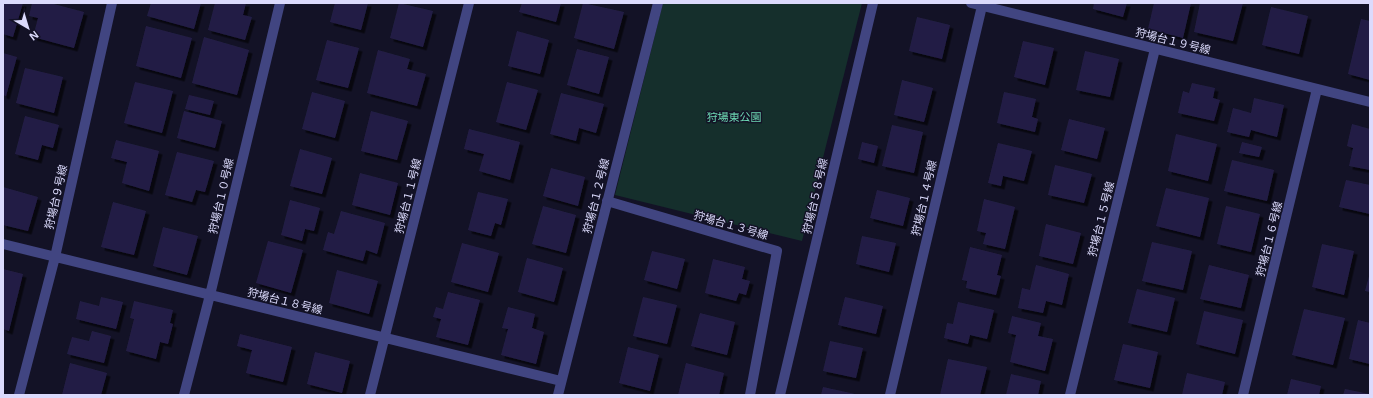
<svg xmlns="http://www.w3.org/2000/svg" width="1373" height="398" font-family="Helvetica,'Noto Sans JP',sans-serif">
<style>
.green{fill:#152f2c}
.building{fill:#231f45;filter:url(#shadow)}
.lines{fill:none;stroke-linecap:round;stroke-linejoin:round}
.minor{stroke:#414581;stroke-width:10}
.labels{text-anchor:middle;stroke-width:3;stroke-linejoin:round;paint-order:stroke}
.street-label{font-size:11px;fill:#dbdafc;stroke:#131226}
.park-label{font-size:11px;fill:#6cd6b1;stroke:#131226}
</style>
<defs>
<filter id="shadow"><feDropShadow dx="3.5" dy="3.5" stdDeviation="0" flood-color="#0009"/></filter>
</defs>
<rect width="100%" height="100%" fill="#131226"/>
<path class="green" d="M663 3H862L802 241 615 195Z"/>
<path class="building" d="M3 3H23L13 37 3 34Z
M32 3H50L84 12 74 48 33 37 38 18 29 16Z
M151 3H201L194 29 147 16Z
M215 3H246L243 15 252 17 245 40 208 30Z
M335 3H368L361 30 330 22Z
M399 3 433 11 423 47 390 38Z
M522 3H561L556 22 519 12Z
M583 3 624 12 614 49 574 38Z
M1094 3H1127L1123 17 1093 9Z
M1154 3H1191L1183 38 1148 29Z
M1200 3H1243L1233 41 1194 32Z
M1271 7 1308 16 1299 54 1262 45Z
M917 17 950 25 942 59 909 51Z
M1361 19 1370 21V80L1348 74Z
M146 26 192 38 181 78 136 66Z
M517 31 549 40 540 74 508 66Z
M204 37 249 50 237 95 192 83Z
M327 40 359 48 348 88 316 80Z
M1023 41 1054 48 1045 85 1014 77Z
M577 49 609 57 599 94 567 85Z
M378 50 410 59 407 69 426 74 417 106 367 93Z
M1085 51 1119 59 1110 97 1076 90Z
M3 53 17 57 6 96 3 95Z
M25 68 63 77 54 113 16 103Z
M902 80 933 88 924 122 894 115Z
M135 82 173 91 162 133 124 123Z
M507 82 538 90 526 130 496 122Z
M1192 83 1215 88 1213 98 1220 100 1214 121 1178 113 1183 91 1189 93Z
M312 92 345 101 335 138 302 129Z
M1004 92 1036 99 1032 117 1038 119 1035 132 997 123Z
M561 93 604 104 596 133 579 128 576 141 550 134Z
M189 95 214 101 210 115 185 109Z
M1254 98 1284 105 1277 137 1251 130 1249 137 1227 132 1233 108 1251 113Z
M184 111 222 121 215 148 177 138Z
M371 111 408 121 397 160 361 151Z
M25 116 59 125 53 148 42 145 38 160 15 154Z
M1069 119 1105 128 1097 159 1061 150Z
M1352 124 1370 129V170L1349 166 1353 148 1347 146Z
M892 125 923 132 914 173 882 166Z
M469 129 520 142 510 180 479 171 484 154 464 149Z
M1176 134 1217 144 1208 181 1168 171Z
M116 140 159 151 149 191 122 183 127 162 111 158Z
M862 142 878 146 874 163 858 159Z
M1242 142 1262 147 1259 157 1239 153Z
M998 143 1032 151 1024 181 1003 176 1001 186 988 183Z
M300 149 332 158 322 194 290 186Z
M177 152 214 161 205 192 196 190 192 202 165 195Z
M1232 160 1274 170 1267 201 1224 191Z
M1055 165 1092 174 1084 203 1048 195Z
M551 168 585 177 578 206 543 196Z
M360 173 398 183 390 215 352 205Z
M1346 180 1370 185V214L1339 207Z
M3 187 38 197 28 231 3 225Z
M1166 188 1209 198 1200 237 1156 226Z
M877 190 910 198 903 226 870 218Z
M478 192 508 199 501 225 495 223 491 236 468 230Z
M984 199 1015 207 1005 249 983 244 986 233 977 231Z
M290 200 320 208 314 231 305 229 302 241 281 235Z
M113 202 146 211 134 255 101 247Z
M543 206 576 215 566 253 532 244Z
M1226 206 1260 214 1251 252 1217 244Z
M341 211 385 223 377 254 366 250 363 261 323 250 328 232 334 234Z
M1046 224 1081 233 1073 264 1039 256Z
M163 227 198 236 187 275 153 266Z
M862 236 896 243 889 272 856 264Z
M268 241 303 250 291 293 256 283Z
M1152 242 1192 251 1183 290 1142 281Z
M462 243 499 253 488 292 451 282Z
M1322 244 1354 251 1344 295 1312 287Z
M970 247 1002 255 997 275 1001 276 996 295 966 288 967 281 962 280Z
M652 251 685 259 677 289 644 280Z
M527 258 563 268 554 302 518 292Z
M713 259 745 267 742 279 750 281 746 295 739 293 736 301 705 293Z
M1036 265 1069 274 1062 305 1046 301 1043 313 1018 308 1022 288 1030 290Z
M1209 265 1249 275 1241 308 1200 299Z
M3 269 23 274 9 331 3 329Z
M337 270 378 281 369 314 329 303Z
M1370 273V292L1365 291Z
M1137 289 1175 298 1167 332 1128 323Z
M448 292 480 300 468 345 436 337 441 319 433 317 436 307 443 309Z
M101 297 123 302 116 329 76 319 80 301 99 306Z
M643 297 677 305 667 344 633 336Z
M845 297 883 306 876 334 838 325Z
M134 301 173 310 170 323 173 324 168 344 160 342 156 359 126 351 134 319 130 318Z
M958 302 994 310 987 339 970 335 968 344 944 338 947 323 953 324Z
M508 307 535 314 532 328 544 332 536 364 501 355 508 329 502 328Z
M1304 309 1345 318 1333 365 1292 355Z
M1204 311 1243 320 1235 354 1196 344Z
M700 313 735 322 727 355 691 346Z
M1012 316 1041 323 1038 336 1053 339 1045 371 1010 362 1016 335 1008 333Z
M1358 320 1370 323V364L1349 359Z
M92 331 111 336 104 363 67 354 72 337 89 341Z
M240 334 292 347 283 382 246 373 252 350 237 346Z
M830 341 863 348 856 378 823 371Z
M1123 344 1158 352 1150 388 1114 380Z
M628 347 659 355 650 391 619 383Z
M315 352 350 361 342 393 307 384Z
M948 359 987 367 980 395H940Z
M70 363 107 373 101 395H62Z
M686 363 724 373 719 395H678Z
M1187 373 1225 382 1222 395H1182Z
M1011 374 1041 381 1038 395H1006Z
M1291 379 1321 386 1319 395H1287Z
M823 387 855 394V395H821Z
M1345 389 1369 394V395H1343Z"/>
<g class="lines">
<path class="minor" d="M971 3 1370 102
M607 201 777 251 750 395
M3 244 561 381
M19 395 55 257 112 3
M184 395 210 295 280 3
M370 395 469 3
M558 395 658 3
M780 395 873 3
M890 395 982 6
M1070 395 1155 49
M1243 395 1317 89"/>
</g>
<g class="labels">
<g class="street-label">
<text transform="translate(1173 41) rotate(14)" y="4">狩場台１９号線</text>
<text transform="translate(221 196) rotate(-77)" y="4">狩場台１０号線</text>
<text transform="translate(408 196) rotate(-76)" y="4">狩場台１１号線</text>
<text transform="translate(596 196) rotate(-76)" y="4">狩場台１２号線</text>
<text transform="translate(815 196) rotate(-77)" y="4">狩場台５８号線</text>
<text transform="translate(56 197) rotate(-77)" y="4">狩場台９号線</text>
<text transform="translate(924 198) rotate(-77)" y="4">狩場台１４号線</text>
<text transform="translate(1101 219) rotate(-76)" y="4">狩場台１５号線</text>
<text transform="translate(731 225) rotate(16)" y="4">狩場台１３号線</text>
<text transform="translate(1269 239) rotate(-76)" y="4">狩場台１６号線</text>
<text transform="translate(285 301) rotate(14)" y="4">狩場台１８号線</text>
</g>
<g class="park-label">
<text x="734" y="121">狩場東公園</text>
</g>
</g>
<rect width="1373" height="398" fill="none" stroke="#dbdafc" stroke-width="8"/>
<g transform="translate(28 28) rotate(142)" stroke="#131226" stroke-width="3" paint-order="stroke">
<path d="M0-3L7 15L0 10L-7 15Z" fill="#dbdafc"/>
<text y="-6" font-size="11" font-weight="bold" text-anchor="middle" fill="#dbdafc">N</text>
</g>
</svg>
